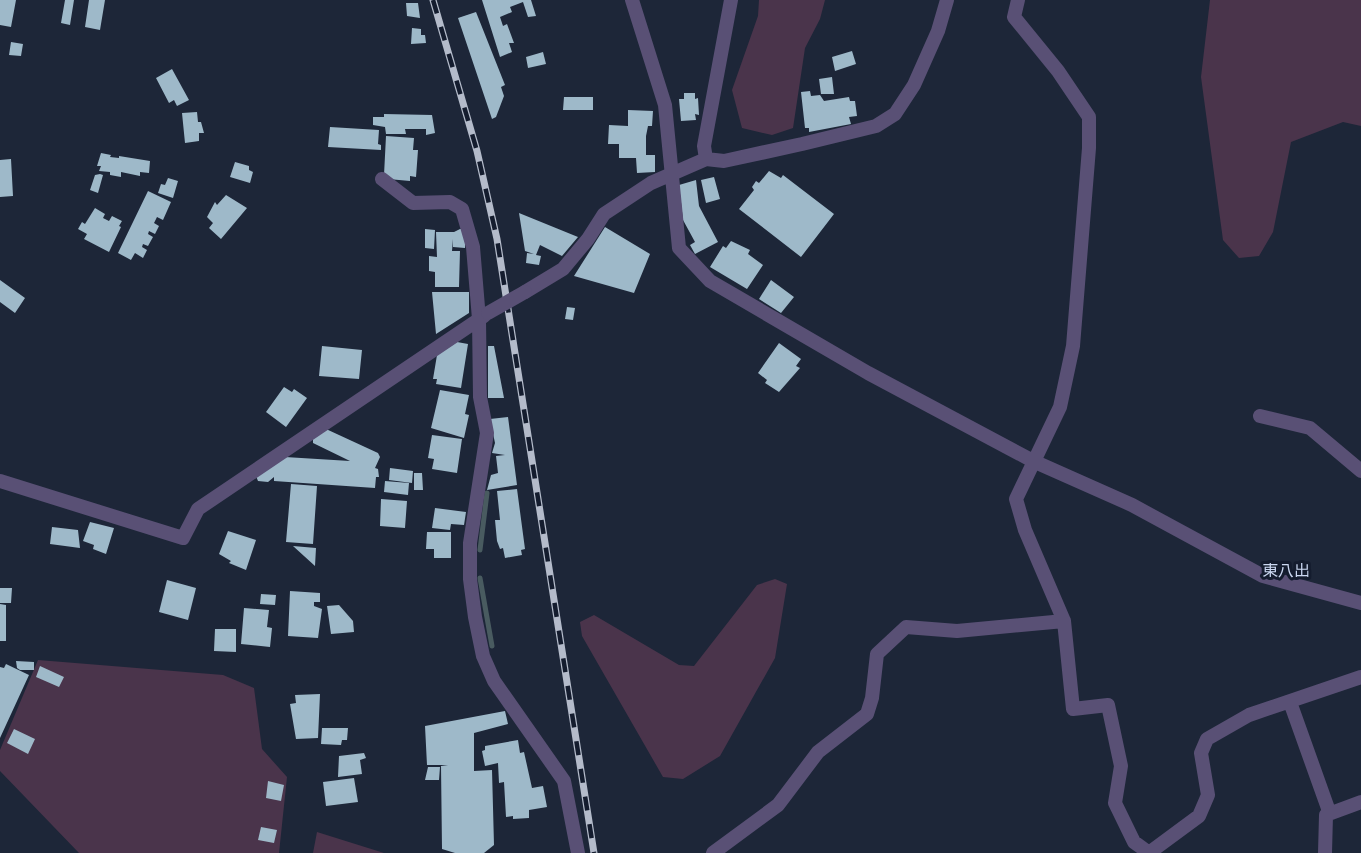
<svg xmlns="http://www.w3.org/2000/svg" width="1361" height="853" font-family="Roboto,'Noto Sans JP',sans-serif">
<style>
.green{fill:#4a344b}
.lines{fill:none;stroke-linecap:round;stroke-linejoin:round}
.stream{stroke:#495b60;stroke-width:5}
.building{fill:#9eb9c9}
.street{stroke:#595075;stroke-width:14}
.rail-casing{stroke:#b4bbca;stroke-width:7}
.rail{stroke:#141c2e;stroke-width:4.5;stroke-dasharray:14;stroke-linecap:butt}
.street-bridge{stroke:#595075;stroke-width:14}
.labels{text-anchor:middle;stroke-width:6;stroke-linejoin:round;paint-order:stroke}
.neighbourhood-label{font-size:16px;fill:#cad7f0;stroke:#141c2e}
</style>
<rect width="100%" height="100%" fill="#1d2638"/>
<path class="green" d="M759 0H825L820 19 805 48 793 128 772 135 742 128 732 90 758 16Z
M1210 0H1361V126L1343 122 1291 142 1273 232 1259 256 1239 258 1223 240 1201 77Z
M775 579 787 584 775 658 720 756 683 779 663 777 582 636 580 622 594 615 679 665 694 666 757 585Z
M38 660 223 675 254 688 262 749 287 777 279 853H79L0 771V750Z
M317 832 384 853H313Z"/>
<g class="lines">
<path class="stream" d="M480 550 487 493
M480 578 492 646"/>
</g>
<path class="building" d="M0 0H16L11 27 0 25Z
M65 0H74L70 25 61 23Z
M89 0H105L100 30 85 27Z
M482 0H531L536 16 528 17 523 2 510 7 512 12 500 17 503 26 507 24 514 43H509L512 52 500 57Z
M406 3H418L420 18 407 16Z
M476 12 505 85 501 87 504 96 496 117 492 119 458 18Z
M412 28 421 29V35H425L426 43 411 44Z
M11 42 23 44 21 56 9 55Z
M852 51 856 64 835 71 832 57Z
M543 52 546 64 528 68 526 57Z
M172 69 189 100 177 106 174 100 169 103 156 78Z
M832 77 834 94H821L819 79Z
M810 91 811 96 820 95 824 101 849 97 850 101H855L857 116 849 117 851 124 809 132V128H805L801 92Z
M684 93H695V99L698 98 699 115 695 114 696 120 681 121 679 99H684Z
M564 97H593V110H563Z
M628 110 653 111 652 126H648L646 136V155H655V172L637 173 636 158H619V144H608L609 125 628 126Z
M197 112 198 122H201L204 133H199V141L185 143 182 113Z
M384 114 432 115 435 133 426 135V129H405L406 134H386L385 127 373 125V117H384Z
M330 127 379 130 378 144 381 145V150L328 147Z
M386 136 414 138 413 150H418L416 177 410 176V181L388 179V175H384Z
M101 153 111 155 110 157 119 158V156L150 161 149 173 140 172V176L121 172V177L110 175V172L99 171 101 166H97Z
M11 159 13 196 0 197V160Z
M235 162 249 166V170L253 172 250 183 230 177Z
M769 171 781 178 783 175 834 214 801 257 739 209 754 190 752 187 756 181 759 183Z
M100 174 103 175 98 193 90 190 95 175Z
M714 177 720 199 706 203 701 180Z
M168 178 178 181 173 198 158 193 161 184 165 185Z
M696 180 699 206 718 242 695 254 690 245 695 242 683 220 679 185Z
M148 191 171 202 163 220 157 217 154 223 159 226 155 234 149 231 148 234 153 237 148 246 143 244 142 247 147 250 143 258 135 253 131 260 118 253Z
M226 195 247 208 221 239 209 228 213 223 207 217 215 202 217 205Z
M95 208 105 214 103 218 109 221 112 216 122 221 119 226 121 227 109 252 84 239 87 234 78 229 82 222 85 224Z
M519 213 578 237 562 256 540 245 536 255 541 256 539 265 526 263 527 253 534 254 525 251Z
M605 227 650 254 634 293 574 276Z
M425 229 435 230 434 249 425 248Z
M460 229H465V248L453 247V239L452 251H460L459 287H435V272L429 271V256L437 257 436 232H454Z
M731 241 750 250 748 254 763 265 747 289 710 267 723 246 726 248Z
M0 280 25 298 15 313 0 302Z
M771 280 794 297 781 313 759 299Z
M432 292H469V313L436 334Z
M567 307 575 308 573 320 565 319Z
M457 342 468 344 461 388 436 384 437 379H433L437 355Z
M779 343 801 359 796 366 800 368 779 392 765 383 767 380 758 373Z
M322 346 362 350 359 379 319 376Z
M488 346H494L504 398H488Z
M284 387 292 392 294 389 307 398 286 427 266 412Z
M440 390 469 395 465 414 469 415 464 438 431 428Z
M508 417 517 485 487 490 491 475 498 473 496 456 505 455 492 453 495 443 490 419Z
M326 429 378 453 380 457 375 468 378 469 379 477H376L375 488 274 481V477L268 482 258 481 256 476 285 457 350 461 313 443V438Z
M432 435 462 439 457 473 432 469 434 459 428 458Z
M390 468 413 471 412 483 389 480Z
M414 473H422L423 490H414Z
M385 481 409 483 408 495 384 492Z
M291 484 317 486 313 544 286 542Z
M517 489 525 549 521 550 522 555 505 558 503 548 500 549 497 541 495 520H500L497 491Z
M381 499 407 501 405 528 380 526Z
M435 508 466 512 464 525 451 524 450 530 432 528Z
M90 522 114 528 106 554 93 549 94 545 83 541Z
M52 527 78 530 80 548 50 544Z
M228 531 256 540 246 570 229 563 231 561 219 554Z
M427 532H451V558H434V549H426Z
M293 546 316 548 315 566Z
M167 580 196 588 188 620 159 612Z
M0 588H12L11 603H0Z
M290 591 320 593V602H314V606L322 609 318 638 288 636Z
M261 594 276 595 275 605 260 604Z
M0 604 6 605V641H0Z
M339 605 353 621 354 632 331 634 327 606Z
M244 608 269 610 267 627 272 628 270 647 241 644Z
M215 629H236V652L214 651Z
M16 661 34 662V670H20L17 668Z
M6 664 29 675 0 738V667L4 668Z
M40 666 64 677 59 687 36 677Z
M320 694 318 738 296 739 290 704 296 703 295 695Z
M505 711 508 724 474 733V771L492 770 494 845 484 853H455L442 849 441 766 448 765H427L425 726Z
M322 728H348L347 740H342L341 745 321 744Z
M14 729 35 739 28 754 7 743Z
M518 740 520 753 524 752 532 788 543 786 547 807 529 810V818L513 819V816L506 817 504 782 499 783 498 763 485 766 482 751 485 750V746Z
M364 753 366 758 360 760 362 774 338 777 339 756Z
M428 767H440L439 780H425Z
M354 778 358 802 326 806 323 782Z
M268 781 284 785 281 801 266 798Z
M261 827 277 830 274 843 258 840Z"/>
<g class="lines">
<path class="street" d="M632 0 665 105 679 248 710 281 868 373 1033 461 1132 505 1263 576 1361 603
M1018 0 1014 17 1058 71 1089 117V148L1073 346 1060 407 1016 499 1025 530 1064 621 1073 709 1108 705 1121 766 1115 803 1134 842 1149 853
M706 159 704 146 731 0
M382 179 413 203 450 202 462 209 473 247 479 319 480 397 487 433 470 543V579L475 617 483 656 494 681 564 781 578 853
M525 292 563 269 588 239 604 214 651 183 706 159 724 161 802 144 876 126 895 114 914 85 938 31 947 0
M1260 416 1310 428 1361 471
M0 481 183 538 198 509 484 316
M1290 702 1330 814
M713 853 778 805 818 752 867 714 872 698 877 654 906 627 957 631 1064 621
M1149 853 1199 816 1208 795 1201 753 1207 739 1249 715 1361 677
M1325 853 1326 815 1361 802"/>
<defs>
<path id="rail" d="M433 0 477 151 497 239 594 853"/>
</defs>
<use href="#rail" class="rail-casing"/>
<use href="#rail" class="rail"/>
<path class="street-bridge" d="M488 313 525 292"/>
</g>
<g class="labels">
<g class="neighbourhood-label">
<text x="1286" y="576">東八出</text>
</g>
</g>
</svg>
